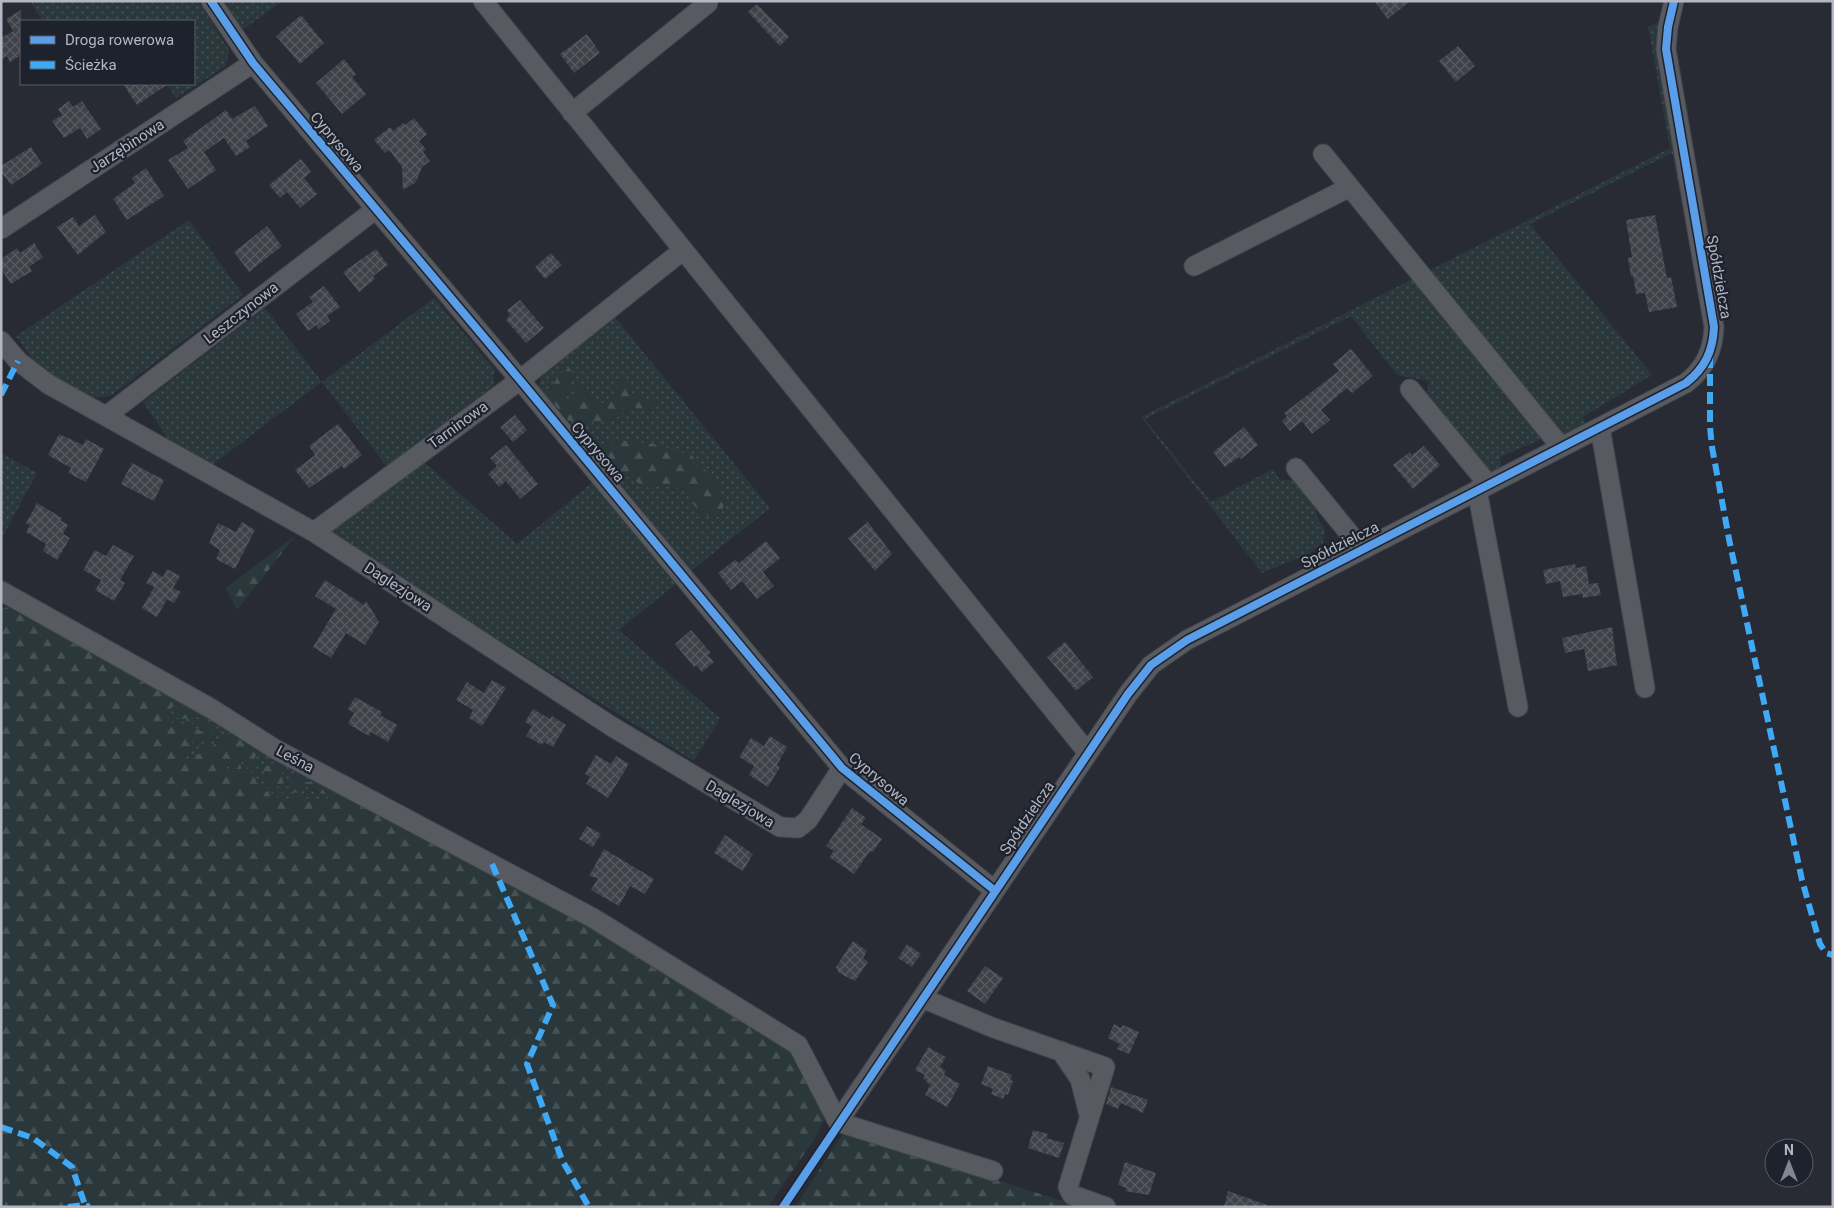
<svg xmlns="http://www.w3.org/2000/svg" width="1834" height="1208" font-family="Roboto,sans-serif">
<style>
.grass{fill:url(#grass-dots)}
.forest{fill:url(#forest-firs)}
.building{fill:url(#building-cross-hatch)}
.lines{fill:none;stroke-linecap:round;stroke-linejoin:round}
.minor-casing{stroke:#44464c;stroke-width:21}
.minor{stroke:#585a61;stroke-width:19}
.quiet{stroke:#3fa9f5;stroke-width:6;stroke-dasharray:12 6;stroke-linecap:butt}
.cycleway-casing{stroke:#1d222c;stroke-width:11}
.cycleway{stroke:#5a9eea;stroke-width:8}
.labels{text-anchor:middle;stroke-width:4.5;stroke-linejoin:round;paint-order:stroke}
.street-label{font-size:15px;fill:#b3b7c3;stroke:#1d222c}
</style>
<defs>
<pattern id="grass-dots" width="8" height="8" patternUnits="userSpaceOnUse" patternTransform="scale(1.25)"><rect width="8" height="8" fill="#2a383b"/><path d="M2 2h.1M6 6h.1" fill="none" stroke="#465356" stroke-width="1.8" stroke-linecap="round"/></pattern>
<pattern id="forest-firs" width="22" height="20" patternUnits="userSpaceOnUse" patternTransform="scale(1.25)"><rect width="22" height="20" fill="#2a383b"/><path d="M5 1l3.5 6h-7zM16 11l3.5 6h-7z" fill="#465356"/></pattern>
<pattern id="building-cross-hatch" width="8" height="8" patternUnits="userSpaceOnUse" patternTransform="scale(1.25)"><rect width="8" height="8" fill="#3f4248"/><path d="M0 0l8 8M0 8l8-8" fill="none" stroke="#585b61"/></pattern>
</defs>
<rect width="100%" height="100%" fill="#282b33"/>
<path class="grass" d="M30 1H198L229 50 226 66 176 98 167 84H194V21H42Z
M225 1H283L241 31Z
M1661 21 1700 274H1695L1672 153 1530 224 1652 375 1583 417 1585 424 1563 436 1558 432 1500 457 1501 466 1493 471 1482 469 1426 399 1429 381 1397 375 1351 316 1145 419 1211 502 1273 469 1280 480H1297L1314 500 1317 517 1325 529 1323 543 1310 553 1262 573 1141 417 1670 148 1648 27Z
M189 220 243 295 111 396 89 398 42 373 16 336Z
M434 298 495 370 493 386 386 466 322 382 213 464 170 442 143 402 265 308 322 382Z
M614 316 770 508 691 571 617 481 628 476 645 488 657 484 683 489 701 515 721 517 618 440 591 451 569 421C581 419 593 423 605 421 631 416 618 401 652 411L642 399 632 393 626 378 620 379 616 391 609 402 597 404 588 396 585 386H577L576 399 569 404 566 396 573 373 553 383 547 397 539 387 542 371Z
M1 453 37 473 1 540Z
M424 462 517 544 594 481 677 583 619 630 720 718 694 761 331 536V530Z
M172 705 176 707 174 717C199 718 211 713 234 729L213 746 202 748 200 754 192 763 185 757 190 744 194 742 196 747 198 740 201 738 209 739 180 727 170 726 167 721Z
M258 744 316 777 310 782H304L299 770 300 792 306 786 317 793 325 794 329 799 325 803 319 802 306 789 304 796 312 798 305 803 297 798 290 800 270 796 265 787 277 788 270 766 263 765 269 782 259 785 249 774 240 776 239 770 237 772H224L229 762 230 769 244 760Z"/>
<path class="forest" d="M569 368 573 373 566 396 569 403 576 399 577 386H585L588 396 597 404 609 402 616 391 620 378H626L632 393 642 399H653L657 407 652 411C618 401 631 416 605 421 593 423 581 419 569 421L547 397C552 385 557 375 569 368Z
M618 440 653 444 691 455 718 484 724 503 721 517 701 515 683 489 658 484 645 488 628 476 617 481 591 451Z
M296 535 237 610 226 588Z
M6 607 220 719 214 733H209L199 725 203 717 197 716 194 723 187 722 186 718 183 719 174 717 176 707 172 706 167 721 170 725 174 721 178 722 180 727 189 726 190 731 197 729 209 736 210 739 205 741 201 738 198 740 196 747 194 742 191 744 193 751 186 757 187 760 191 759 192 763H194V755L200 754 201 748 213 746 234 729 258 744 253 749 257 752 251 768H247V763L243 764V760L240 761 241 769H230L229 762 224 772H237L239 770 240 775 242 772H247L249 774 251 772 255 773 256 782 263 785 264 782H269V779H264L263 775 266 773 263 772V765L270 766 274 762 288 770 287 773 282 772 283 783 276 786 277 788H289V792L274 793 268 790 267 786 266 791 269 792 270 796 290 800 299 796 302 797 301 802 305 803 307 799 312 798 304 796 306 789 319 802 325 803 329 799 325 794C316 793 313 787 306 786L300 793 291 792V783L293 782 291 776 298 769 304 782H310L316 777 405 821 798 1045 831 1107 815 1138 768 1207H1V610Z
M844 1132 1082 1207H795Z"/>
<path class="building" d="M1374 1H1410L1388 19Z
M757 4 789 37 780 46 748 12Z
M21 10V55L10 62 7 56 1 60V38L13 31 6 19Z
M301 15 324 43 300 64 276 36Z
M587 34 600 53 574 73 560 54Z
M1458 46 1475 66 1456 82 1439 61Z
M344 59 356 74 352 77 366 94 342 114 316 83Z
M123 84H168L137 105Z
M69 101 73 107 82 101 101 129 87 139 80 128 64 138 52 121 62 115 58 109Z
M255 106 268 126 246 141 250 147 236 156 224 138 204 152 216 170 188 189 168 160 188 148 183 141 226 110 232 119Z
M414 118 427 134 419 141 426 149 423 152 430 161 422 167 416 182 403 190 402 167 389 150 385 153 374 140 390 127 393 131 403 123 405 125Z
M31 147 42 164 11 185 1 172V166Z
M301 159 311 172 304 178 317 194 300 208 287 192 280 198 269 185Z
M146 168 164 196 127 220 113 199 135 183 132 178Z
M95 215 106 232 78 255 57 227 73 217 79 226Z
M1655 215 1667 278 1671 277 1677 307 1649 312 1645 293 1636 294 1633 276H1631L1628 258 1632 257 1626 220Z
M267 226 282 246 249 272 234 252Z
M34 243 43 257 29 267 32 271 11 284 1 269V259L17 248 20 253Z
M376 249 388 265 373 276 375 279 359 292 343 272Z
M551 253 562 265 545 279 535 267Z
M324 286 340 307 327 316 330 321 319 329 316 325 308 331 296 314 313 302 309 297Z
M520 300 544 328 526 343 506 320 510 315 507 310Z
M1351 349 1373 376 1352 393 1347 388 1321 410 1330 420 1312 434 1302 421 1290 431 1282 421 1287 416 1284 413 1339 371 1333 364Z
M515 415 527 430 513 442 500 427Z
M338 424 362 455 344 469 342 466 309 488 295 470 315 455 309 446Z
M1244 427 1258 445 1241 459 1239 457 1225 467 1213 452Z
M59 434 83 445 86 439 104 449 86 482 68 473 71 468 48 455Z
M506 445 538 484 520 499 506 481 499 487 488 474 497 466 490 458Z
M1424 446 1440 465 1413 489 1393 465 1410 452 1412 455Z
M132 463 164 480 154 501 121 484Z
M37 503 62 518 60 520 68 525 63 534 70 538 57 560 43 551 46 544 26 532 30 525 26 523Z
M242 522 255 530 235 569 216 559 220 550 209 543 218 523 236 532Z
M868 522 892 554 875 571 848 538Z
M766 541 780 558 763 572 774 586 757 599 742 581 731 590 718 573 735 560 739 563Z
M113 545 134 556 120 580 125 583 114 601 95 590 101 580 83 570 95 550 106 556Z
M1575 564 1576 568 1586 566 1589 584 1598 583 1601 595 1583 598 1582 594 1563 597 1560 581 1546 584 1543 570Z
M167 569 180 576 173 588 181 592 174 603 167 599 157 617 142 608 154 587 146 583 153 571 163 577Z
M325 580 364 605 366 601 379 622 365 645 346 633 331 658 313 647 336 609 315 596Z
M1612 627 1617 665 1588 671 1584 649 1565 653 1562 638Z
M691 630 711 653 708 655 714 662 702 672 696 665 694 667 675 644Z
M1065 642 1093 677 1076 691 1047 657Z
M492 680 506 688 482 726 469 718 473 710 456 700 467 682 484 693Z
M355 697 382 712 380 715 397 725 388 742 371 732 369 736 348 724 354 713 348 709Z
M533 709 550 719 552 716 566 725 553 747 544 742 542 745 526 736 532 726 525 722Z
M770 736 787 747 777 765 780 767 768 787 749 775 754 766 739 757 751 738 764 746Z
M596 755 611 764 616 756 629 764 608 798 586 784 590 777 585 774Z
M852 808 866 818 861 824 882 839 873 852 870 851 854 874 829 857 834 851 826 846Z
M587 826 601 834 593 847 579 839Z
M725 835 753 854 743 871 714 853Z
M604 849 654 879 645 894 630 886 619 906 591 890 598 878 589 876Z
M853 941 867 951 863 958 868 962 855 981 839 973 836 967Z
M907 944 921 954 912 967 898 958Z
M985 966 1003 978 985 1004 967 991Z
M1114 1024 1121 1028 1123 1025 1139 1032 1129 1054 1117 1049 1120 1044 1108 1038Z
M928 1047 946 1057 940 1067 946 1071 944 1075 960 1084 947 1107 925 1095 930 1085 923 1078 925 1075 915 1070Z
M988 1066 1012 1075 1010 1080 1013 1081 1008 1095 1005 1094 1003 1099 991 1094 993 1089 981 1084Z
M1111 1087 1148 1100 1143 1113 1121 1103 1118 1109 1106 1104Z
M1033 1130 1048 1134 1046 1138 1064 1143 1059 1158 1028 1148Z
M1125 1162 1156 1173 1149 1195 1125 1191 1126 1188 1118 1185Z
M1228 1191 1267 1205 1266 1207H1224Z"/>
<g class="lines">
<defs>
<path id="minor" d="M211 1 253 63 520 380 842 768 994 890
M483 1 1088 753
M572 113 708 3
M1323 154 1561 447
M1 229 253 63
M1194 266 1350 187
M1 341 18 361 48 384 314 532 611 726 780 827 798 828 808 820 842 768
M1410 389 1488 484
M106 416 376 209
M1600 427 1645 688
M1296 468 1362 549
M1477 490 1518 707
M314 532 520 380 682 251
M1 591 212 709 275 749 593 918 798 1045 838 1122 993 1171
M922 998 994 1028 1105 1067 1068 1187 1072 1195 1106 1207
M1061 1051 1080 1079 1089 1115
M838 1122 1128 694 1151 665 1187 640 1686 383C1705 368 1713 351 1714 327L1666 49 1668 27 1674 1"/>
</defs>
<use href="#minor" class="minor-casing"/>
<use href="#minor" class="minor"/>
<path class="quiet" d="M1710 356V427L1712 447 1729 539 1802 880 1820 944 1826 953 1833 955
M1 395 18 361
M492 864 553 1005 527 1064 562 1160 589 1207
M1 1127 33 1138 72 1167 85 1205
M68 1207 85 1205 89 1207"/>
<defs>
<path id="cycleway" d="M211 1 253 63 520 380 842 768 994 890
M783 1207 1128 694 1151 665 1187 640 1686 383C1705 368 1713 351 1714 327L1666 49 1668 27 1674 1"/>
</defs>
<use href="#cycleway" class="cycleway-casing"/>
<use href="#cycleway" class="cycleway"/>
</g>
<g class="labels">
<g class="street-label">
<text transform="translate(337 142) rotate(50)" y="5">Cyprysowa</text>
<text transform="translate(127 146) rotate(-33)" y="5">Jarzębinowa</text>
<text transform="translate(1719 277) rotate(80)" y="5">Spółdzielcza</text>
<text transform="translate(241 313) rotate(-38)" y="5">Leszczynowa</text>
<text transform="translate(458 425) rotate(-36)" y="5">Tarninowa</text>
<text transform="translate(598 452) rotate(50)" y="5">Cyprysowa</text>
<text transform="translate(1340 545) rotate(-27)" y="5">Spółdzielcza</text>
<text transform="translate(398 587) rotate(33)" y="5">Daglezjowa</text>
<text transform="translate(295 759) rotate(28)" y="5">Leśna</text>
<text transform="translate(879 779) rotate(40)" y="5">Cyprysowa</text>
<text transform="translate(740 804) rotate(31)" y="5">Daglezjowa</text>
<text transform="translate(1027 818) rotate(-56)" y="5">Spółdzielcza</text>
</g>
</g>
<rect width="1834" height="1208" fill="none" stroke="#b3b7c3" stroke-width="5"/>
<rect x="20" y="20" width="175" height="65" fill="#1d222c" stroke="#595e68"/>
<rect x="30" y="36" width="25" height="8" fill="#5a9eea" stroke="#595e68"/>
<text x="65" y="45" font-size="15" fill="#b3b7c3">Droga rowerowa</text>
<rect x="30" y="61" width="25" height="8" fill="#3fa9f5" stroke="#595e68"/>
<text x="65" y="70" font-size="15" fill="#b3b7c3">Ścieżka</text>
<g transform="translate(1789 1163)"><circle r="24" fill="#1d222c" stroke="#595e68"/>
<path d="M0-4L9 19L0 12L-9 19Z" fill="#828691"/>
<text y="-8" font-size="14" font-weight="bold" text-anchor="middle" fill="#b3b7c3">N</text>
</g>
</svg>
